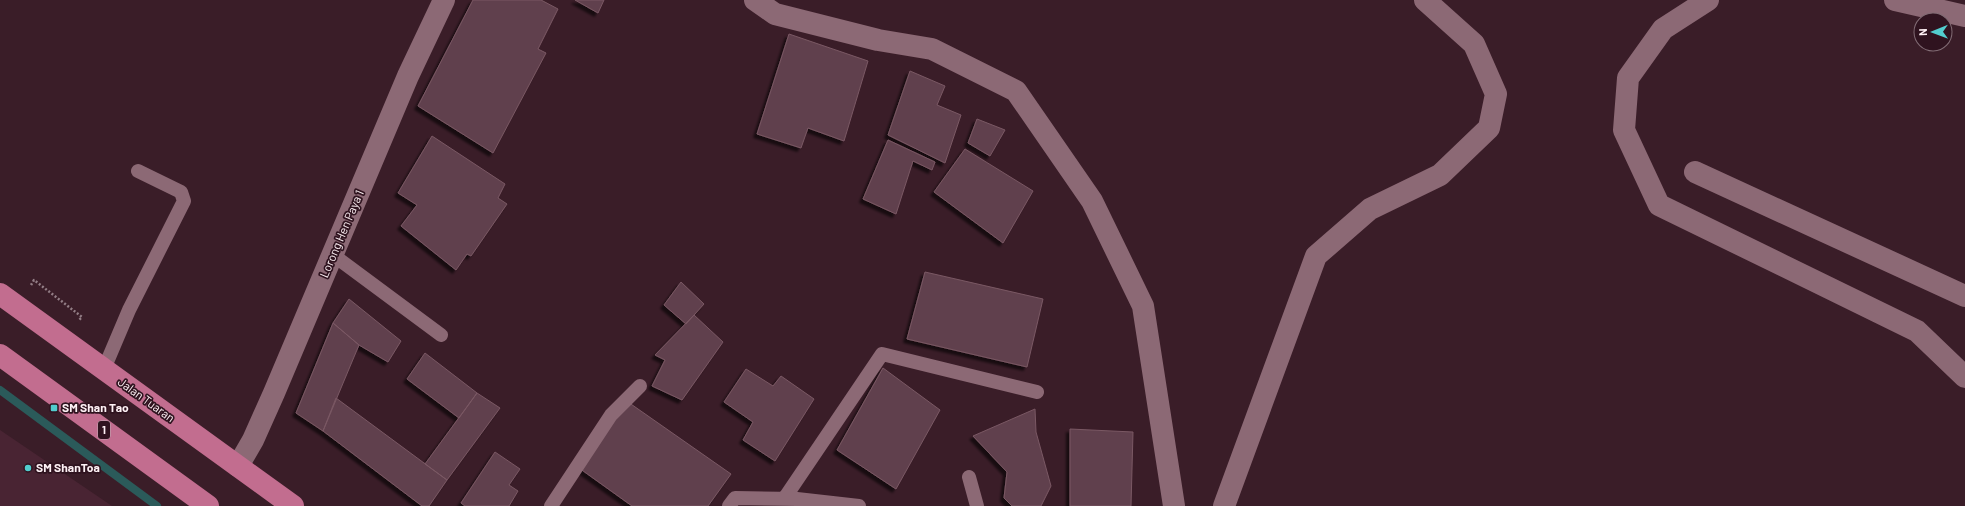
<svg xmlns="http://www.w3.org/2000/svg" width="1965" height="506" font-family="Barlow,sans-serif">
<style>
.built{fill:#492433}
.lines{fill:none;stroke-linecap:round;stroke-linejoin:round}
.stream{stroke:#2b5a5a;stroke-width:8}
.building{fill:#61414d;stroke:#7a5864;filter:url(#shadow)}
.path{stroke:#927d85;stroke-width:2.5;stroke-dasharray:2 2;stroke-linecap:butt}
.service{stroke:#8c6975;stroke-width:14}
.minor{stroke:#8c6975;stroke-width:22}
.primary{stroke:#c26d8f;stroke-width:22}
.poi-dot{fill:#52cdce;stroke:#2f131f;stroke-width:1.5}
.labels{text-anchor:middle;stroke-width:3.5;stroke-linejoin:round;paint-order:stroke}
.shield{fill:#2f131f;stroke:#c0aeb5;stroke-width:1}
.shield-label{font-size:11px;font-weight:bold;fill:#fef1f5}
.street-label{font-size:12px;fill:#fef1f5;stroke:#2f131f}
.poi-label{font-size:12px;font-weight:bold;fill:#fef1f5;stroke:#2f131f;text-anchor:start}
</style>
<defs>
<filter id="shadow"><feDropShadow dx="-3.5" dy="3.5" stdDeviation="1" flood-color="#0009"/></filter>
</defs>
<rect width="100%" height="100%" fill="#3a1d28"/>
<path class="built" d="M0 430 112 506H0Z"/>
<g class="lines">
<path class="stream" d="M0 390 157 506"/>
</g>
<path class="building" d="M473 0H541L558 9 538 49 546 53 493 153 418 106Z
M575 0H604L598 13Z
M789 34 868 61 844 141 808 128 801 148 757 134Z
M910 71 945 86 937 105 961 115 945 163 888 135Z
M977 119 1005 130 990 156 968 143Z
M432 136 505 184 498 198 507 204 471 256 467 254 456 270 401 226 417 205 398 193Z
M888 140 935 162 932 170 913 161 896 214 863 199Z
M965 149 1033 191 1003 243 934 192Z
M925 272 1043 299 1027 367 907 339Z
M681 282 704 304 686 324 664 305Z
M349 299 401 341 388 362 359 345 333 323Z
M694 315 723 342 682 400 652 386 665 360 655 355Z
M333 323 359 345 323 431 296 413Z
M425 353 477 393 459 418 407 379Z
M883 368 940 410 896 489 837 450Z
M746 369 773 386 781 376 814 399 775 461 743 440 753 422 724 402Z
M477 393 500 408 447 480 425 464Z
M336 398 447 480 429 506H422L323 431Z
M628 402 731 474 708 506H632L579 468Z
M1035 409 1036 432 1051 486 1041 506H1012L1004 498 1007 472 973 436Z
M1070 429 1133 432 1131 506H1070Z
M495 452 520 469 509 485 518 491 509 506H465L461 503Z"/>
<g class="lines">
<path class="path" d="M31 285 34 280 82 317 79 320"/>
<path class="service" d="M333 255 441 335
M104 369 129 310 184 201 181 192 138 171
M969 477 977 506
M784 499 882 354 1037 392
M551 506 611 415 640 386
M729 506 735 498 797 499 859 506"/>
<path class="minor" d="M755 0 775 14 878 40 932 49 1016 91 1092 201 1143 306 1174 506
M1708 0 1663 29 1628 78 1624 130 1659 205 1917 331 1965 377
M1895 0 1965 16
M1695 172 1965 296
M238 466 253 440 274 393 408 76 444 0
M1224 506 1316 256 1370 209 1440 175 1489 128 1496 94 1474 44 1425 0"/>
<path class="primary" d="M0 294 293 506
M0 355 208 506"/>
</g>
<g class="poi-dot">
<rect x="50" y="404" width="8" height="8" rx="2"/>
<circle cx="28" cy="468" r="4"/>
</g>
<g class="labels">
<rect class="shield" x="98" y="421" width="12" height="18" rx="3"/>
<g class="shield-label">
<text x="104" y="434">1</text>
</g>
<g class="street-label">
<text transform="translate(342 234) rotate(-67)" y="4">Lorong Hen Paya 1</text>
<text transform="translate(146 400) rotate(36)" y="4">Jalan Tuaran</text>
</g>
<g class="poi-label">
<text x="62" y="412">SM Shan Tao</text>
<text x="36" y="472">SM ShanToa</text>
</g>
</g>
<g transform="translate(1933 32) rotate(269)"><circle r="19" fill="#2f131f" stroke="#826c75"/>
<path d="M0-3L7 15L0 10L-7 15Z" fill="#52cdce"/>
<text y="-6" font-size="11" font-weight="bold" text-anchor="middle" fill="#fef1f5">N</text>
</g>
</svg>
